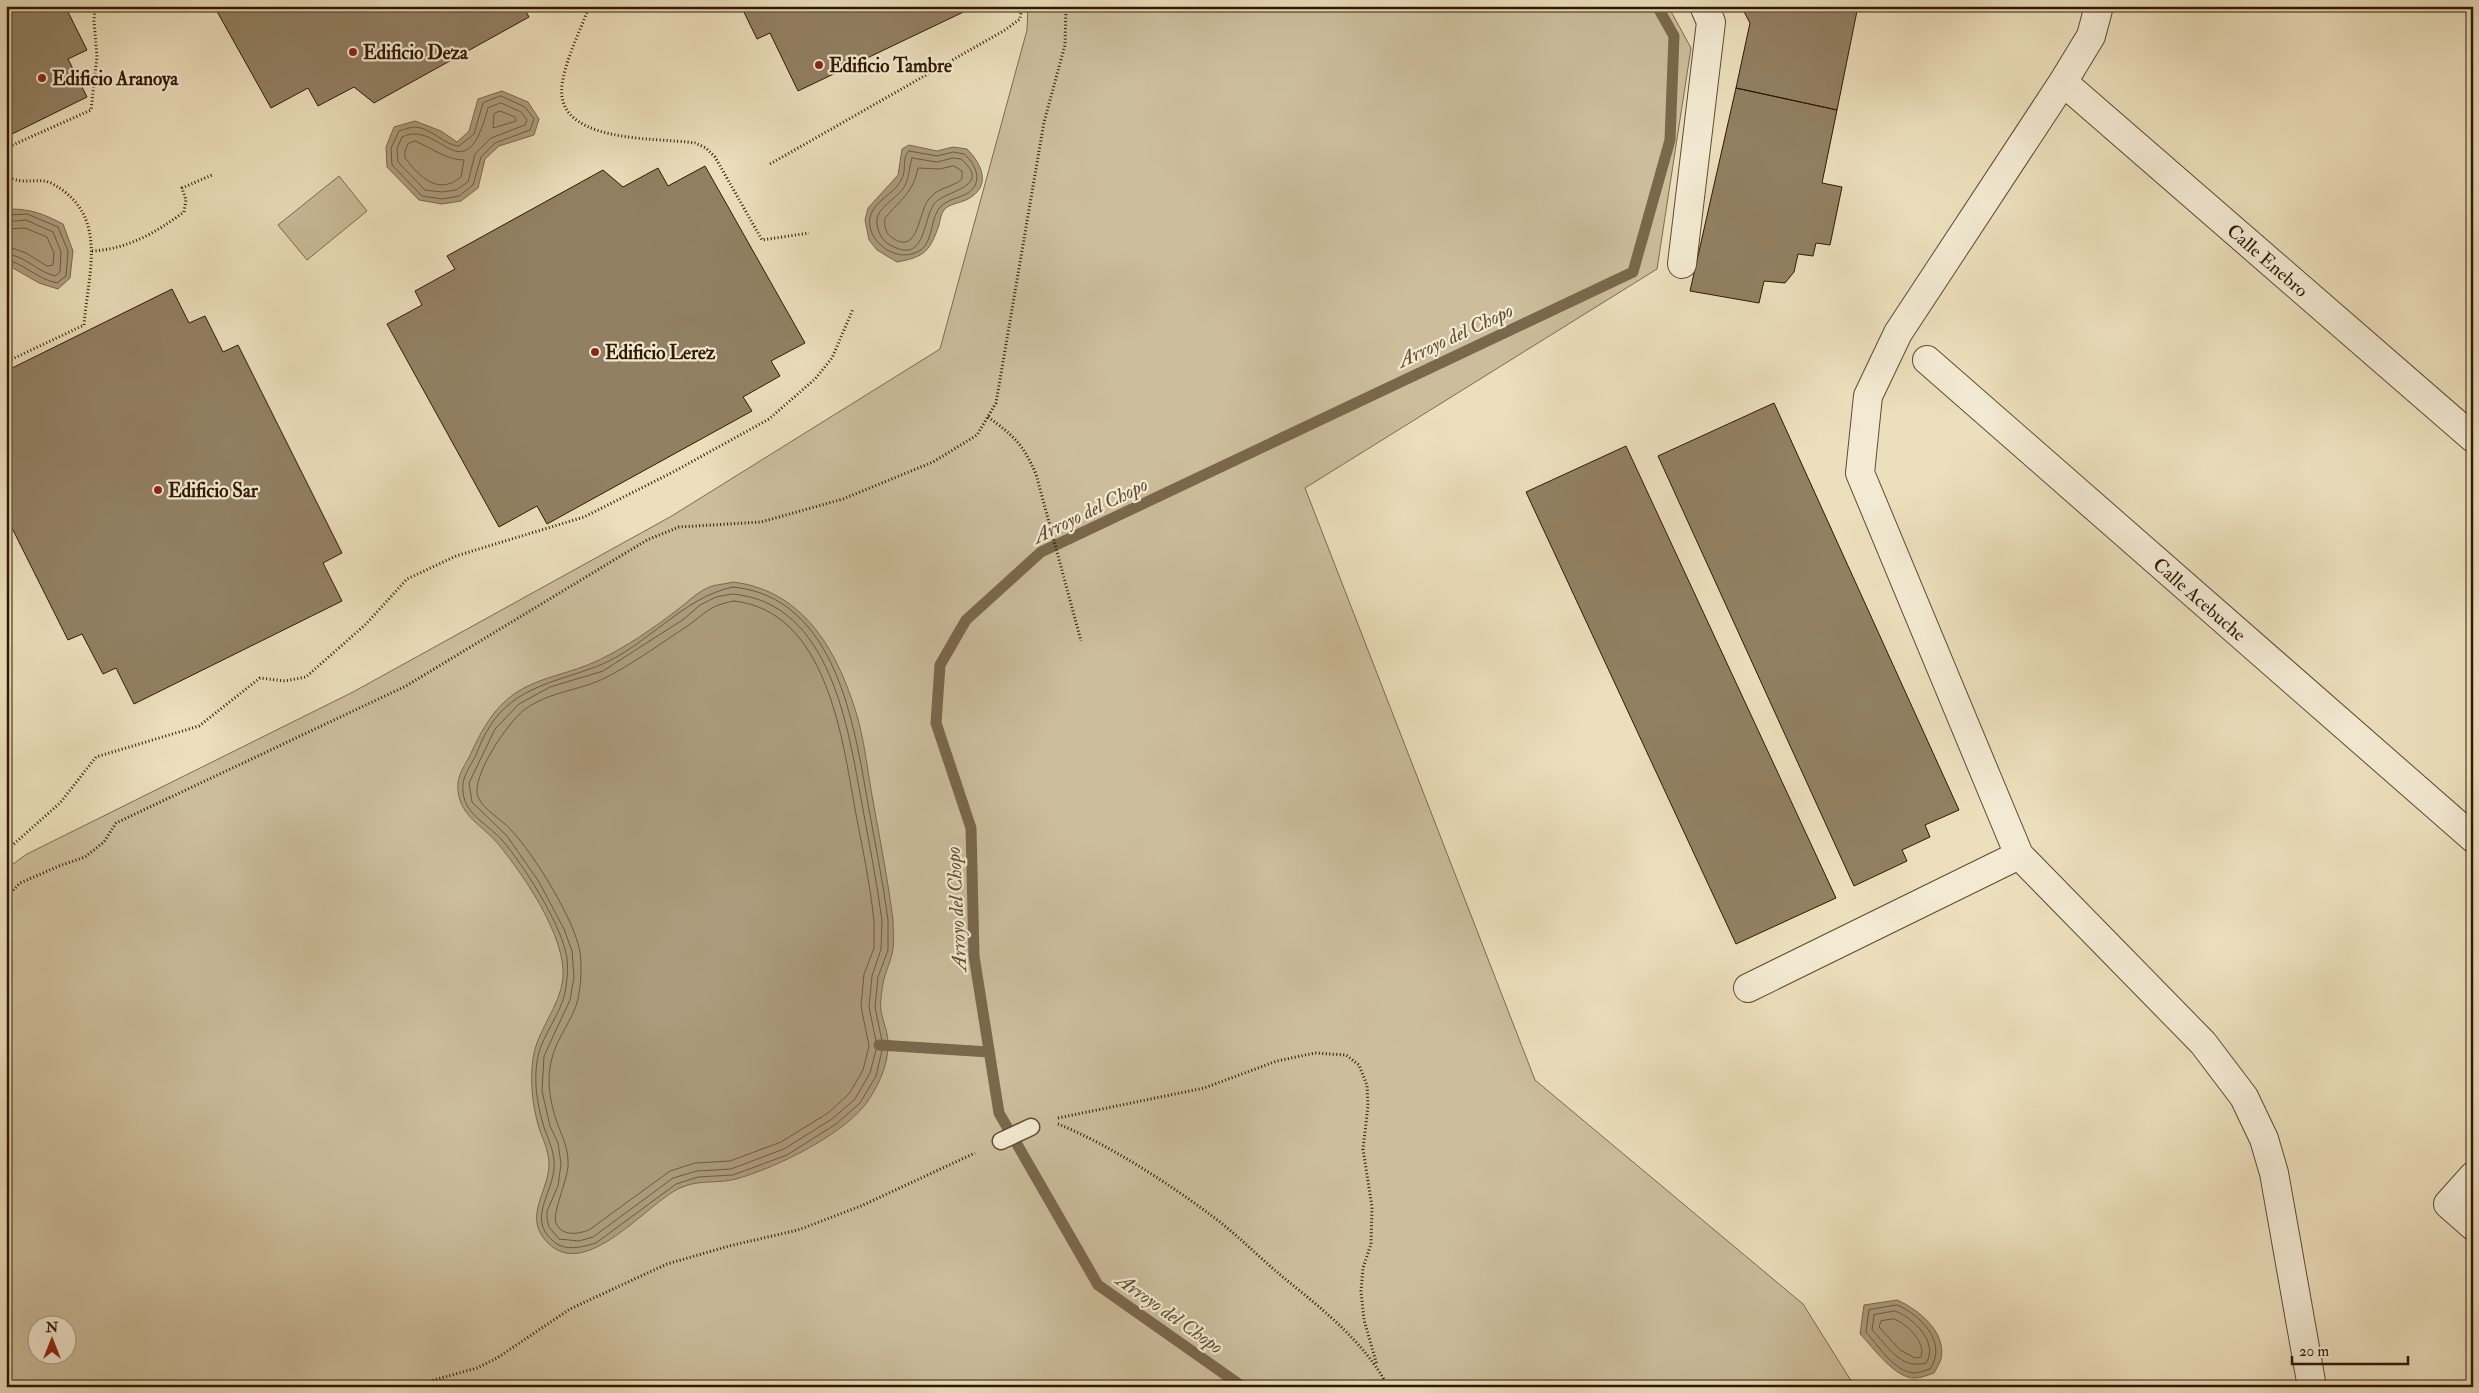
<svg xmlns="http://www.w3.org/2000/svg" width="2479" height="1393" font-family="'IM FELL Double Pica',serif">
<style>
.green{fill:#ccbd9c;stroke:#7e6b4f;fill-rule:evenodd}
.water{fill:#ac9c7d;stroke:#7a684c}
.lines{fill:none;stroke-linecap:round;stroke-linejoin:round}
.shore{stroke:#6e5a40;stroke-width:1}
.stream{stroke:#7a684c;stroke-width:11}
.building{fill:#928063;stroke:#301902}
.lane-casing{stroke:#5f4a30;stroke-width:19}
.street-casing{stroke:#5f4a30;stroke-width:30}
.path{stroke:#301902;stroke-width:3;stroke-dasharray:1 2.5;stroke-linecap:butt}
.lane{stroke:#f3ead3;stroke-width:16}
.street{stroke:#f3ead3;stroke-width:28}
.poi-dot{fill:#8f2418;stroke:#f3ead3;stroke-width:2}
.labels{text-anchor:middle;stroke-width:4.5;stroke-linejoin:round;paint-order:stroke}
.poi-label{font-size:19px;font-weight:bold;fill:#301902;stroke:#f3ead3;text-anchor:start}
.street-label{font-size:19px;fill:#301902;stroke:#f3ead3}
.water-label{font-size:20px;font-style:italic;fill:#624d33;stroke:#f3ead3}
</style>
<rect width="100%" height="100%" fill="#ecdfbc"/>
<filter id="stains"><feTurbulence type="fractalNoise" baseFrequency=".004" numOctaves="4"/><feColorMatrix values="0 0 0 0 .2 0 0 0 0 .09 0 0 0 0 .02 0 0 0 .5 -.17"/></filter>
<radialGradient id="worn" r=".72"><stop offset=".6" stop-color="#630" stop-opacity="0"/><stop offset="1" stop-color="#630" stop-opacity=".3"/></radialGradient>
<path class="green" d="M1028 6H1668L1691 48 1657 269 1305 488 1535 1080 1803 1304 1855 1387H6V869L27 854 353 692 670 517 940 349 1027 30ZM38 1326H68V1356H38Z
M339 176 367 211 307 260 278 225Z"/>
<path class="water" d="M502 91 528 102 539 119 534 135 499 146 485 159 478 188 461 201 442 204 419 200 387 167 386 147 394 127 415 121 441 131 457 142 469 131 478 99Z
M909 145 937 151 953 147 967 149C982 164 992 186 968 199 961 203 948 204 944 210 941 214 940 220 939 225 930 251 925 257 897 262L877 250 869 240 865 220 868 208 898 175 902 149Z
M10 209C31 209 44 214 63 224L73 251 70 278 58 289 39 283 6 264V212Z
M733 582C806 591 839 654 858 719 865 745 868 774 873 801 880 840 888 880 893 920 893 930 894 940 893 949 891 963 883 975 882 990 881 997 880 1004 881 1011 883 1022 889 1035 888 1046 888 1066 877 1089 865 1105 839 1137 775 1168 736 1179 718 1184 699 1179 680 1188 647 1203 585 1283 547 1242 522 1216 550 1191 549 1162 548 1149 543 1140 539 1128 532 1104 530 1082 533 1058 537 1030 560 1007 563 978 566 937 525 877 499 845 484 826 460 817 458 790 456 775 466 765 472 751 482 730 493 709 514 694 540 676 571 674 599 660 626 647 654 628 677 610 689 601 698 591 712 586 719 584 727 584 733 582Z
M1897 1300C1918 1309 1947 1332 1941 1359 1940 1363 1936 1369 1934 1373 1928 1375 1921 1378 1915 1378 1895 1379 1873 1347 1860 1334L1864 1305Z"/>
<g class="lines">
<path class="shore" d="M501 96 525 107 534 119 530 130 495 143 481 157 473 185 459 196 442 199 422 196 392 165 391 148 399 131C403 130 410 127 414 127 431 127 445 146 459 146L474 134 483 103Z
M501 103 521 112 527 120 525 125 491 138 475 154 468 182 456 190 442 192 425 190 398 162 397 149 402 137C440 118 464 198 488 108Z
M500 111 515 117 516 121 493 128 494 114Z
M415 141C432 148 446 160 464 160L461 177C438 196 420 177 405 158V151L408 144Z
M909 151 937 156 953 152 964 154C977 165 984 184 966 194 959 198 951 199 945 203 927 214 937 245 915 253 890 263 859 233 873 210 881 197 898 191 903 176 906 167 902 157 909 151Z
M912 158 937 162 953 158 961 159C994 188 944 190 934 204 922 221 926 268 887 243 880 238 876 227 877 219 878 208 895 199 902 190 910 180 908 170 912 158Z
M954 166 962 171V179C952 188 938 187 929 199 918 211 919 259 890 236 885 232 884 224 885 218 901 199 913 193 918 168L939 169Z
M6 215 27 214 58 227 68 251 66 276 57 283C37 279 22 262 6 260
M6 222 26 220 53 232 61 252 60 272 55 276C38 272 24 255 6 254
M6 229 25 228 47 237 54 253 53 265 47 266 26 253 6 246
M733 587C836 597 854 724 868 804 875 843 883 882 888 920V950L878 977 875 1007 883 1046 876 1076 860 1103 836 1124 787 1155 733 1175 698 1177 676 1184 596 1243C582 1247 565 1252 553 1241 525 1217 557 1190 554 1161 553 1148 548 1139 544 1127 537 1104 533 1080 538 1056 543 1034 560 1015 565 993 567 980 569 967 566 953 559 921 523 864 502 840 488 824 465 815 463 792 461 777 470 767 476 755 480 745 484 735 490 726 514 687 559 681 598 666 646 647 683 597 733 587Z
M733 594C831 603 848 728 862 804 869 843 877 882 882 921L881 949 872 976 869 1007 877 1046 870 1073 855 1099 832 1119 784 1149 731 1169 697 1171 673 1178 593 1237 579 1241 559 1239 549 1227 547 1219V1211L558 1186 561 1164 558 1143 550 1126 542 1091 544 1056 570 1000 574 977 572 951 564 929 539 882 507 836 472 802 469 783 495 729 519 704 550 687 603 671 684 619 700 605 716 597Z
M734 601C826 611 842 736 855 809 862 846 870 883 874 921V948L864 974 861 1006 869 1046 863 1070 849 1094 828 1113 781 1142 730 1161 695 1163 670 1171 589 1230C578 1234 562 1237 556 1223 552 1214 567 1181 568 1166 569 1151 563 1138 558 1125 550 1104 546 1079 552 1058 557 1037 573 1020 578 999 581 983 582 969 580 952 575 921 534 854 511 830 502 819 484 811 478 797 470 778 508 722 524 710 549 691 580 691 607 677 634 663 660 644 686 627 706 613 708 606 734 601Z
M1897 1305C1921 1315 1948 1343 1930 1369 1926 1370 1919 1373 1914 1373 1894 1372 1878 1345 1866 1332L1869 1310Z
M1895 1311C1914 1318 1939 1343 1926 1363 1900 1370 1888 1346 1872 1330L1874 1315Z
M1894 1319C1907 1324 1926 1342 1921 1357L1915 1358 1900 1350 1879 1327 1881 1321Z"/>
<path class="stream" d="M879 1045 989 1052
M1243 1387 1098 1285 999 1113 974 956 971 828 936 723 940 665 966 620 1041 552 1633 272 1670 140 1674 36 1657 6"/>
</g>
<path class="building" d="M6 6H65L87 50 68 59 87 97 6 137Z
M214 6H523L529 17 374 103 354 87 318 106 308 88 271 108Z
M741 6H976L798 91 770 33 757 39Z
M1741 6H1858L1837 110 1736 88 1750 23Z
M1736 88 1837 110 1822 183 1842 187 1830 245 1816 243 1813 256 1798 254 1794 272 1785 283 1764 281 1759 303 1690 291Z
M705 166 805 343 771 361 780 376 743 397 752 411 547 524 537 506 499 527 387 324 422 305 415 291 455 269 447 256 603 170 623 187 658 168 668 186Z
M172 289 189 323 205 316 223 352 238 345 342 553 323 563 342 601 134 704 116 668 103 674 82 634 68 640 6 516V419L9 417 6 413V371Z
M1774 403 1959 810 1925 825 1930 837 1902 850 1907 861 1854 886 1658 456Z
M1626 446 1836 898 1736 944 1526 492Z"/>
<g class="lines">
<defs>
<path id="lane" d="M1001 1141 1031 1127"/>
<path id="street" d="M2099 6 2091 36 2063 82 1898 333 1868 396 1860 473 2019 855 2203 1043 2244 1097 2264 1139 2274 1173 2312 1387
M2063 82 2473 438
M1682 264 1711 22 1704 6
M1927 360 2473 838
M1748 988 2019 855
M2473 1176 2448 1204 2473 1226"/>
</defs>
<use href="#lane" class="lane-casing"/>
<use href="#street" class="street-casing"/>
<path class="path" d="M589 6C581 30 568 54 563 79 548 145 656 137 695 143L706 148 715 157 762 240 809 233
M6 148 91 110 97 57 94 21 95 6
M770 164 1005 30 1020 19 1022 6
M6 176C24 186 38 177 51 183 110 214 88 272 84 325L6 362
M92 251C128 249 155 233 184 212L186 200 182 188 212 175
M988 417C1014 436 1023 444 1036 474L1081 641
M6 851 60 803 96 757 199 726 260 678 285 681 306 677 366 624 407 579 456 556 584 517 675 471 769 419 815 379 832 358 853 309
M6 898 20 883 59 866 85 857 104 842 116 823 406 686 647 540 679 527 761 522 843 499 933 462 977 435 996 403 1044 122 1065 45 1066 6
M1058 1118 1204 1088 1277 1061 1315 1053 1346 1055 1359 1065 1367 1085 1368 1106 1363 1149 1372 1207 1371 1244 1363 1268 1361 1291 1364 1320 1377 1365
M1058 1124C1108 1144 1168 1183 1212 1216 1235 1233 1256 1254 1278 1273 1317 1305 1365 1341 1388 1387
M409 1387 477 1368 497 1358 570 1309 667 1264 729 1246 798 1230 861 1206 975 1153"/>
<use href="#lane" class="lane"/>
<use href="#street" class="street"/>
</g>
<g class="poi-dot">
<circle cx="353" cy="52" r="5"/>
<circle cx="819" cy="65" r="5"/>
<circle cx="42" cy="78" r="5"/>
<circle cx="595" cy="352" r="5"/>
<circle cx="158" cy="490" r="5"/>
</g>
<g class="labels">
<g class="poi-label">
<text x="363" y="59">Edificio Deza</text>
<text x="829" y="72">Edificio Tambre</text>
<text x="52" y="85">Edificio Aranoya</text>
<text x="605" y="359">Edificio Lerez</text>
<text x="168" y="497">Edificio Sar</text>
</g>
<g class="street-label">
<text transform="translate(2268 260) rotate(41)" y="7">Calle Enebro</text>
<text transform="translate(2200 599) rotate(41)" y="7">Calle Acebuche</text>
</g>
<g class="water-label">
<text transform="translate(1455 335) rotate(-25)" y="7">Arroyo del Chopo</text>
<text transform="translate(1090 510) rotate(-26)" y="7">Arroyo del Chopo</text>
<text transform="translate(956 909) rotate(-93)" y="7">Arroyo del Chopo</text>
<text transform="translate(1170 1313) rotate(35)" y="7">Arroyo del Chopo</text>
</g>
</g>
<rect width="2479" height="1393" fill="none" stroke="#ecdfbc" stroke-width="25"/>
<rect x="8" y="8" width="2464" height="1378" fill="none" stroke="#301902" stroke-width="2.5"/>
<rect x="12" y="12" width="2454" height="1368" fill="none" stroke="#301902"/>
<g transform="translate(52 1340)"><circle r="24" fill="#f3ead3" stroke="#a5967f"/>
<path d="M0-4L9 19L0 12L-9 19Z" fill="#8f2418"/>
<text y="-8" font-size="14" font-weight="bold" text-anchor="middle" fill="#301902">N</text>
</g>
<path d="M2292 1356v8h116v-8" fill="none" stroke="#301902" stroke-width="2.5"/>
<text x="2299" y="1356" font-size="15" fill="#301902" stroke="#f3ead3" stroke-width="4" paint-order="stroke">20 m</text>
<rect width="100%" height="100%" filter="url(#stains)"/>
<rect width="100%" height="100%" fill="url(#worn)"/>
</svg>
